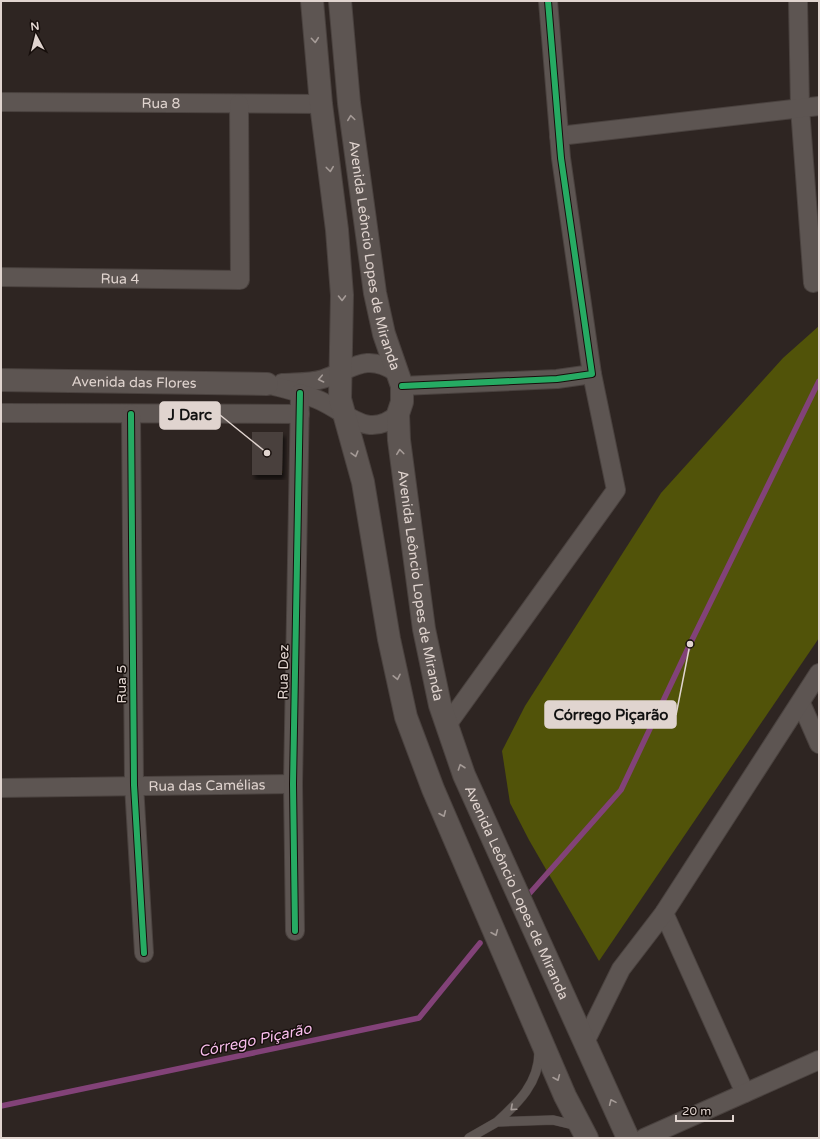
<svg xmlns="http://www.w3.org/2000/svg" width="820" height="1139" font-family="'Varela Round',sans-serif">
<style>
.forest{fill:#515309}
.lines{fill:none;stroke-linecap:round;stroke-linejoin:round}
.stream{stroke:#824278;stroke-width:5.5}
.building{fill:#48413c;filter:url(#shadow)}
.lane-casing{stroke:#4a423f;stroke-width:10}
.street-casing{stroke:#4a423f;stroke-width:20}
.secondary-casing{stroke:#4a423f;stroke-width:24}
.lane{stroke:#5d5552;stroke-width:9}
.street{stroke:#5d5552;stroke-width:18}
.secondary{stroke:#5d5552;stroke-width:22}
.cycleway-casing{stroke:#160e0b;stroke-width:8}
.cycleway{stroke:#26ab63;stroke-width:6}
.oneway{stroke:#a59b97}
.labels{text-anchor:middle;stroke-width:3;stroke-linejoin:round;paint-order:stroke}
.street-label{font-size:14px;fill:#e0d4cf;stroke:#160e0b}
.water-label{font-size:15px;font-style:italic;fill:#f7bceb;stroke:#160e0b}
.leader{fill:none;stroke:#e0d4cf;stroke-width:1.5}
.callout-dot{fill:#e0d4cf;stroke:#160e0b;stroke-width:1.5}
.callout{fill:#e0d4cf;stroke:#e0d4cf;stroke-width:1.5}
.callout-label{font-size:15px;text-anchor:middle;font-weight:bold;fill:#111}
</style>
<defs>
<filter id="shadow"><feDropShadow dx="2.5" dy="4.5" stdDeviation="2" flood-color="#0009"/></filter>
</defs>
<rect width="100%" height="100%" fill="#2e2522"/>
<path class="forest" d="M819 326V638L599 961 529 840 510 803 502 751 525 706 661 493 783 358Z"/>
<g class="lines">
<path class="stream" d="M530 893 621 790 690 644 819 381
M1 1106 419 1018 480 943"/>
</g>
<path class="building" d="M252 432H283L282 475H252Z"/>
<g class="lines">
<defs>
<path id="lane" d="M539 1052C539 1083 518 1103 497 1122L553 1120 578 1126
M469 1138 497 1122"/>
<g id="street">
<path d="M798 1 800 108 813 283"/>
<path id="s1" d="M1 102 321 104"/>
<path d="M559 136 819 106"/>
<path id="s2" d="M1 277 240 280 239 104"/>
<path d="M282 383C295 382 310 383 323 379 352 370 365 352 396 372"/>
<path d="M267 384C285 389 304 393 321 401 349 414 368 440 398 414"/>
<path d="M402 386 557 379 592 374 561 158 548 1"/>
<path d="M1 413 300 414"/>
<path d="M131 414 134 785 144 953"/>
<path d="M801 703 819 744"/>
<path d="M447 725 616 490 592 374"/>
<path id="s3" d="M1 788 293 784"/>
<path d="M664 913 745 1093"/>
<path d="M295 931 293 784 300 393"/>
<path d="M585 1042 621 969 664 913 819 673"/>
<path d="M644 1138 819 1060"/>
</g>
<g id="secondary">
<path d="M312 1 321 104 337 230 342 295 340 399 363 482 389 639 406 717 433 789 565 1096 587 1138"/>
<path id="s4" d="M340 1 349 103 375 293 384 334 402 386V402L398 414 399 440 424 629 440 705 464 775 628 1138"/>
<path id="s5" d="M1 380 267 384"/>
</g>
</defs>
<use href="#lane" class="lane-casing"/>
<use href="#street" class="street-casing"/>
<use href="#secondary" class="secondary-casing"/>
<use href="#lane" class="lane"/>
<use href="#street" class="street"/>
<use href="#secondary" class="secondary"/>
<defs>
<path id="cycleway" d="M402 386 557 379 592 374 561 158 548 1
M131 414 134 785 144 953
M295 931 293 784 300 393"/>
</defs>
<use href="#cycleway" class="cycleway-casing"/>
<use href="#cycleway" class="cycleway"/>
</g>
<defs><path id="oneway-chevron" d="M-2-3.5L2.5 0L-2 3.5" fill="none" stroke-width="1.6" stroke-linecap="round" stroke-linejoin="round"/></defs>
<g class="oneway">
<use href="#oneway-chevron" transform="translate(315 40) rotate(85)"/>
<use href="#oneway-chevron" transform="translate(351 118) rotate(-98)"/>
<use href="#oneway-chevron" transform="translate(330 169) rotate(83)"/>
<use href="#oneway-chevron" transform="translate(342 298) rotate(89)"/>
<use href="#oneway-chevron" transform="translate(321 379) rotate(168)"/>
<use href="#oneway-chevron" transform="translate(400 452) rotate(-97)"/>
<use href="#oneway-chevron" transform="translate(355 454) rotate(74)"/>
<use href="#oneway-chevron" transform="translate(397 677) rotate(78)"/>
<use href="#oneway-chevron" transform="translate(461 767) rotate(-109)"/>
<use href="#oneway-chevron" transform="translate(443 814) rotate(67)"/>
<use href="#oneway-chevron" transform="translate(495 933) rotate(67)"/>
<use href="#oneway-chevron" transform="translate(557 1078) rotate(67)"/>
<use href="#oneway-chevron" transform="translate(612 1102) rotate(-114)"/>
<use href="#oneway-chevron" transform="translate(513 1108) rotate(138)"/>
</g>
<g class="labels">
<g class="street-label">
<text dy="5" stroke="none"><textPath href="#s1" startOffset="160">Rua 8</textPath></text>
<text dy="5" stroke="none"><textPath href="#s4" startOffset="257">Avenida Leôncio Lopes de Miranda</textPath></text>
<text dy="5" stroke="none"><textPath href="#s2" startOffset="119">Rua 4</textPath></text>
<text dy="5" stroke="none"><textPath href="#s5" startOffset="133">Avenida das Flores</textPath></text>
<text dy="5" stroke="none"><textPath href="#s4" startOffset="593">Avenida Leôncio Lopes de Miranda</textPath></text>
<text transform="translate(283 672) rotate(-89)" y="5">Rua Dez</text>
<text transform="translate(121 684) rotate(-90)" y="5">Rua 5</text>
<text dy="5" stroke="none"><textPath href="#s3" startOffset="206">Rua das Camélias</textPath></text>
<text dy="5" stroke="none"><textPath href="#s4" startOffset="917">Avenida Leôncio Lopes de Miranda</textPath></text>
</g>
<g class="water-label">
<text transform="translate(255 1040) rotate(-12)" y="5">Córrego Piçarão</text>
</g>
</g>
<path class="leader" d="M267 453L220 415M690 644L676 715"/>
<g class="callout-dot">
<circle cx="267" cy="453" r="4"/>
<circle cx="690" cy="644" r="4"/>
</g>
<g class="callout">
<rect x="160" y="402" width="60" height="27" rx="4"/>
<rect x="545" y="701" width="131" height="27" rx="4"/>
</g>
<g class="callout-label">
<text x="190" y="420">J Darc</text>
<text x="611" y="720">Córrego Piçarão</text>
</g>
<rect width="820" height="1139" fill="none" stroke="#e0d4cf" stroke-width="4"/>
<g transform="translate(36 36) rotate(353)" stroke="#160e0b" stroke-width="3" paint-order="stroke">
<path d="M0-3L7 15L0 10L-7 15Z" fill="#e0d4cf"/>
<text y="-6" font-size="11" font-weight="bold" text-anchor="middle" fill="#e0d4cf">N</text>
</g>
<path d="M676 1115v6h57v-6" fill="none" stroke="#e0d4cf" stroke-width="2"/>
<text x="682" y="1115" font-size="12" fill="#e0d4cf" stroke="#160e0b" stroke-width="3" paint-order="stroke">20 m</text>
</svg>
